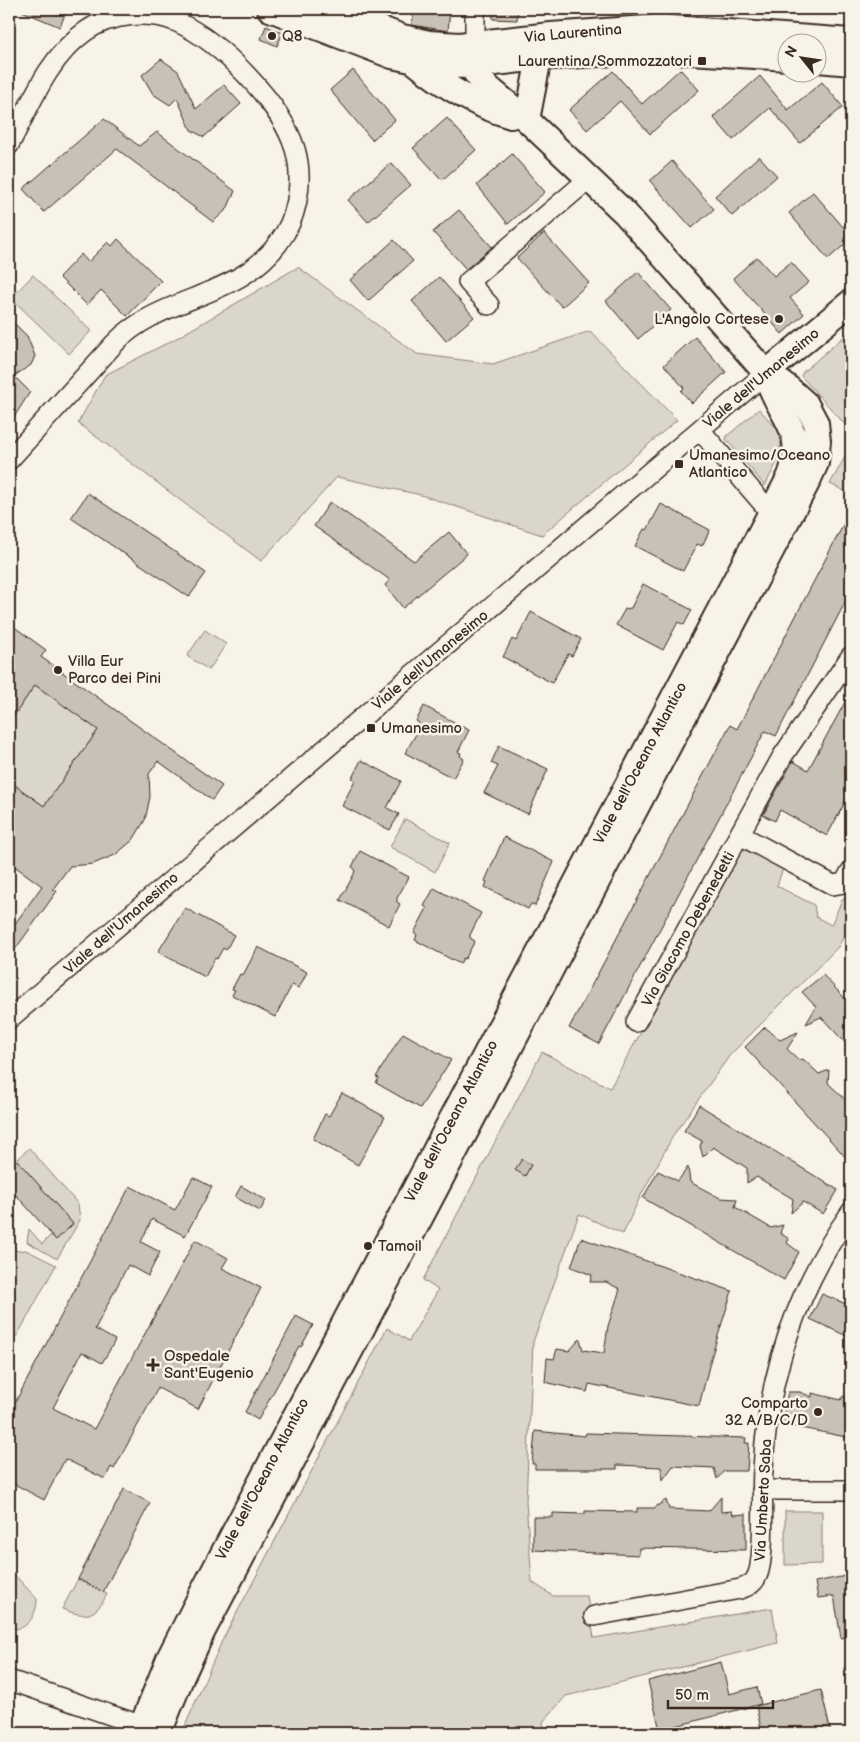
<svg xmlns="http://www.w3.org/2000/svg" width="860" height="1742" font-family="'Balsamiq Sans',sans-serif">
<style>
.green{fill:#dbd6cb;stroke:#8b8074}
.building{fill:#c8c1b6;stroke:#3b2a1e}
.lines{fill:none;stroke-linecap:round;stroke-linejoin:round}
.minor-casing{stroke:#3b2a1e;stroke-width:22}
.major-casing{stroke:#3b2a1e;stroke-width:28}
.minor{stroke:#f7f3e8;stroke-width:19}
.major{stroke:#f7f3e8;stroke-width:24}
.poi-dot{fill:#3b2a1e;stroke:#f7f3e8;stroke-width:2}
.labels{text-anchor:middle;stroke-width:5;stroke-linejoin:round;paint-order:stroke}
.street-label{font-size:15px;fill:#3b2a1e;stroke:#f7f3e8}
.poi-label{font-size:15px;fill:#3b2a1e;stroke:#f7f3e8;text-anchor:start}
</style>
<rect width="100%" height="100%" fill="#f7f3e8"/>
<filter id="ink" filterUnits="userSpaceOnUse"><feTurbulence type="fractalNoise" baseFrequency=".02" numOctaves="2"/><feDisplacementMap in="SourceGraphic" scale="10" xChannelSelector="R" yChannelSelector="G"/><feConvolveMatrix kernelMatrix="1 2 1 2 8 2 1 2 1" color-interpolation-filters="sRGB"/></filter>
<g filter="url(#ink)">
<path class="green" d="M298 267 417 354 493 364 590 331 677 420 542 535 421 495 337 477 261 561 78 423 105 375 175 339Z
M33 275 91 331 69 354 11 298Z
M848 333 851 334V431L801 376 803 372Z
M759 409 779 431 782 438 778 460 765 486 726 439 727 436Z
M851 446V494L830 484Z
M205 630 226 644 209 670 187 656Z
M35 685 98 730 44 806 9 781V723Z
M405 819 450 843 435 872 390 847Z
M745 844 784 865 777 886 814 905 816 917 831 925 843 898 851 901V924L838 947 730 1055 674 1134 639 1199 623 1234 579 1214 533 1342 526 1502 532 1582 553 1596H587L594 1638 772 1608 778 1643 566 1696 543 1722 545 1733H182L222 1641 387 1328 409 1341 438 1290 423 1280 542 1052 610 1088Z
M29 1148 78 1204 80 1220 57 1259 27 1242 29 1229 42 1244 51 1235 56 1240 73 1224 17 1160Z
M10 1233 16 1251 26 1250 56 1265 17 1336 9 1334Z
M785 1511H822V1564L785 1565Z
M9 1569 37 1599C37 1614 27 1633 9 1628Z
M78 1579 107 1594C95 1618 86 1618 62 1609Z"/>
<path class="building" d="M17 9H67L60 27Z
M414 9H450L448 31 412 25Z
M492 9H518L517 20 493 19Z
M266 26 283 33 277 46 261 39Z
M161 59 178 71 196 109 224 85 241 104 204 137 191 130 177 98 170 105 153 94 142 75Z
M680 69 699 90 650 134 620 101 587 130 569 110 613 71 642 104Z
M353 70 395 120 372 140 330 90Z
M760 76 788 110 822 82 843 107 800 143 770 108 733 140 713 117Z
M447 118 476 150 442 180 413 148Z
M104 119 139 146 157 132 235 191 227 209 213 222 117 149 44 212 23 189Z
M512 154 545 192 508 224 477 185Z
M759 156 777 176 732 216 715 196Z
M672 161 714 209 692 228 650 181Z
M391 163 411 185 368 222 348 200Z
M813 192 843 227 851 221V239L828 259 789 213Z
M459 210 492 247 466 269 433 232Z
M544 233 589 283 562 307 517 258Z
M118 239 161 281 127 316 101 290 87 305 59 277 81 254 88 262 108 242 112 246Z
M394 240 413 261 368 301 350 280Z
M757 257 774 276 791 262 809 282 790 298 804 314 782 334 733 278Z
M638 272 671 310 638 339 606 301Z
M439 277 474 317 446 341 412 301Z
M9 318 27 336 35 356 31 365 14 376 30 392 9 425Z
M695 337 726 372 692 403 681 391 684 388 664 365Z
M88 493 206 573 189 597 71 518Z
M330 502 414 561 449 532 467 554 403 608 385 585 390 580 314 526Z
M661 504 710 530 702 546 697 544 683 571 635 546 644 529 647 530Z
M851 510V591L776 736 765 731 599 1044 569 1028 730 725 737 729Z
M643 584 692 610 684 625 678 622 663 650 616 625 625 609 631 608Z
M531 612 581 639 572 656 568 654 552 683 503 657 512 639 516 641Z
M9 623 46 650 41 657 222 786 212 800 158 761 149 774 150 797 145 820 133 840 115 855 93 864 70 866 53 889 57 891 9 958V932L42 886 9 862V781L44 806 98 730 35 685 9 723Z
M851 691V791L827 836 780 810 775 821 763 815 793 761 808 770Z
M424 706 469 730 458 752 461 753 460 756 464 759 453 778 405 753 419 729 417 728 419 723 416 721Z
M499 746 548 769 528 814 484 793 498 766 491 763Z
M361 760 401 781 387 808 399 814 390 830 342 806 355 780 352 778Z
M504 837 554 862 535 906 531 904 528 909 485 887 487 882 485 881Z
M360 851 409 877 397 898V902L400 904 389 926 340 900 354 874 355 869 352 867Z
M434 888 481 913 470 935V938L475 941 465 959 463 958 460 964 415 940 417 935 414 933 427 908 424 906Z
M185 908 234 935 226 950 223 948 217 959 215 958 205 977 158 952Z
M258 947 307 972 299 988 292 985 275 1017 232 995 235 990 232 989 240 974 243 975Z
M823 975 851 1005V1049L821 1017 806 1024 816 1007 802 992Z
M765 1027 780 1040 798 1032 787 1049 799 1060 803 1059 819 1074 829 1070 828 1083 851 1105V1163L745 1047Z
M403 1033 451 1060 420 1108 376 1083 379 1078 376 1077Z
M342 1093 385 1117 358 1165 313 1139 325 1114 329 1116Z
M699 1105 838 1190 823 1214 803 1202 791 1213 793 1199 757 1177 747 1183V1168L713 1147 703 1157 700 1146 702 1141 684 1131Z
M522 1159 531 1165 525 1176 515 1170Z
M17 1160 73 1224 56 1240 9 1187V1167Z
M688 1167 690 1182 720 1198 737 1199 735 1207 771 1228 783 1225 780 1233 789 1239 787 1243 799 1252 784 1280 643 1198 658 1171 678 1181Z
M193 1177 212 1187 185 1236 152 1219 141 1242 160 1252 148 1276 128 1265 95 1329 115 1340 112 1346 102 1363 82 1352 53 1408 94 1429 195 1240 228 1258 222 1268 261 1288 198 1409 158 1388 114 1469 111 1467 105 1479 65 1459 44 1500 9 1481V1414L130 1186 175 1210Z
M241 1186 266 1200 260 1211 235 1197Z
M581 1238 732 1291 711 1358 699 1406 589 1384 587 1392 545 1382 547 1358 554 1359 557 1349 569 1351 580 1339 583 1350 604 1353 608 1326 620 1289 606 1282H590L592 1275 571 1267Z
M822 1294 851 1306V1338L810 1319Z
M296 1316 313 1325 301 1347 299 1346 258 1420 245 1412Z
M788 1392H800L812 1397V1393L841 1400 843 1396 851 1399V1438L781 1424Z
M535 1431 585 1436 586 1433 746 1438 745 1443H749L747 1471H724L717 1479 714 1468 673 1466 662 1481 661 1467 617 1465V1469H535V1464H532Z
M124 1489 150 1503 103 1592 78 1579Z
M721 1497V1512L732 1511 733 1515 746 1514V1550L639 1548V1555L533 1550V1517H553V1513L585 1514V1511L637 1512V1508H654L666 1500 669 1509 709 1511Z
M851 1575V1636L841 1638 834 1596 818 1598 815 1582Z
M721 1662 729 1694 757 1687 761 1704 660 1730 648 1681Z
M821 1690 831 1733H762L756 1706Z"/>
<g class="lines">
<defs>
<path id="minor" d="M475 9V44L480 56
M659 39 660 9
M9 145C30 106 48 57 86 31 110 14 150 10 177 22 221 42 281 103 295 149 303 176 299 209 285 233 245 301 163 292 114 344L9 460
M489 305 468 282 590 178
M700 430 771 513
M740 835 833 885 844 883 851 871
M9 1019 766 373
M636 1022 782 757 851 656
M762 1490H851
M594 1616 740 1589C747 1587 754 1584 757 1576 766 1558 761 1494 763 1470 767 1377 797 1288 851 1212
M9 1680 154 1730"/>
<path id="major" d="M270 9 392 56 435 65 469 66 539 58 658 50 788 58
M330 9 402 37 429 43 459 45 551 35 659 27 851 41
M818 60 851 63
M416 63C444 86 477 106 511 116
M527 120 539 58
M766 373 851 302
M139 1733 170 1656 200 1597 790 476C808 427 777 417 766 373
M159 1733 182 1676 203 1631 807 483 816 463 818 441 816 423 806 404 786 386 766 373 625 213 527 120 484 84 454 45"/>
</defs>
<use href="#minor" class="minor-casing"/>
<use href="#major" class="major-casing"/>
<use href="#minor" class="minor"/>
<use href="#major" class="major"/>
</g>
</g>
<g class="poi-dot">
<circle cx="272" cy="36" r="5"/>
<rect x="697" y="56" width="10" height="10" rx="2.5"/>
<circle cx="779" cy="319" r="5"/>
<rect x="674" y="459" width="10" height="10" rx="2.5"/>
<circle cx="58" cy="670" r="5"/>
<rect x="366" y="723" width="10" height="10" rx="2.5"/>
<circle cx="368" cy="1246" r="5"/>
<path d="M150.5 1357.5h5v5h5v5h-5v5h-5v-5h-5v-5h5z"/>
<circle cx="818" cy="1412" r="5"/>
</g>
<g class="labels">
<g class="street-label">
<text transform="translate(573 33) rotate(-5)" y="5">Via Laurentina</text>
<text transform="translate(761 378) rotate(-40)" y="5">Viale dell'Umanesimo</text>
<text transform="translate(430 660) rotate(-40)" y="5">Viale dell'Umanesimo</text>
<text transform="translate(640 763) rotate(-62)" y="5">Viale dell'Oceano Atlantico</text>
<text transform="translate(121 923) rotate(-41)" y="5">Viale dell'Umanesimo</text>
<text transform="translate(688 929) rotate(-61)" y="5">Via Giacomo Debenedetti</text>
<text transform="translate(451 1121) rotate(-62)" y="5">Viale dell'Oceano Atlantico</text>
<text transform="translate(262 1479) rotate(-62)" y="5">Viale dell'Oceano Atlantico</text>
<text transform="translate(763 1500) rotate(-87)" y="5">Via Umberto Saba</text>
</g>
<g class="poi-label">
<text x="282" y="41">Q8</text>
<text x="692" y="66" text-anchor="end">Laurentina/Sommozzatori</text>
<text x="769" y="324" text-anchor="end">L'Angolo Cortese</text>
<text x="689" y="460">Umanesimo/Oceano<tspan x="689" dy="17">Atlantico</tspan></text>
<text x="68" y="666">Villa Eur<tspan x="68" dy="17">Parco dei Pini</tspan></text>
<text x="381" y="733">Umanesimo</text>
<text x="378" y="1251">Tamoil</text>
<text x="164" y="1361">Ospedale<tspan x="164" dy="17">Sant'Eugenio</tspan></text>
<text x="808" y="1408" text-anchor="end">Comparto<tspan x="808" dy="17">32 A/B/C/D</tspan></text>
</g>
</g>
<rect width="860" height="1742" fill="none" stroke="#f7f3e8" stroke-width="30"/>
<rect x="15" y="15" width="830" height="1712" fill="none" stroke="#3b2a1e" stroke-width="2" filter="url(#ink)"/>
<g transform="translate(802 58) rotate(300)"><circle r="24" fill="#f7f3e8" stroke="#aca397"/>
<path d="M0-4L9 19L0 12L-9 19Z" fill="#3b2a1e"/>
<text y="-8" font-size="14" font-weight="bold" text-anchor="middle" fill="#3b2a1e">N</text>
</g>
<path d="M668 1700v8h105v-8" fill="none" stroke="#3b2a1e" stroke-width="2.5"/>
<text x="675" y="1700" font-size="15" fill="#3b2a1e" stroke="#f7f3e8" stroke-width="4" paint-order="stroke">50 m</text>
</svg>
